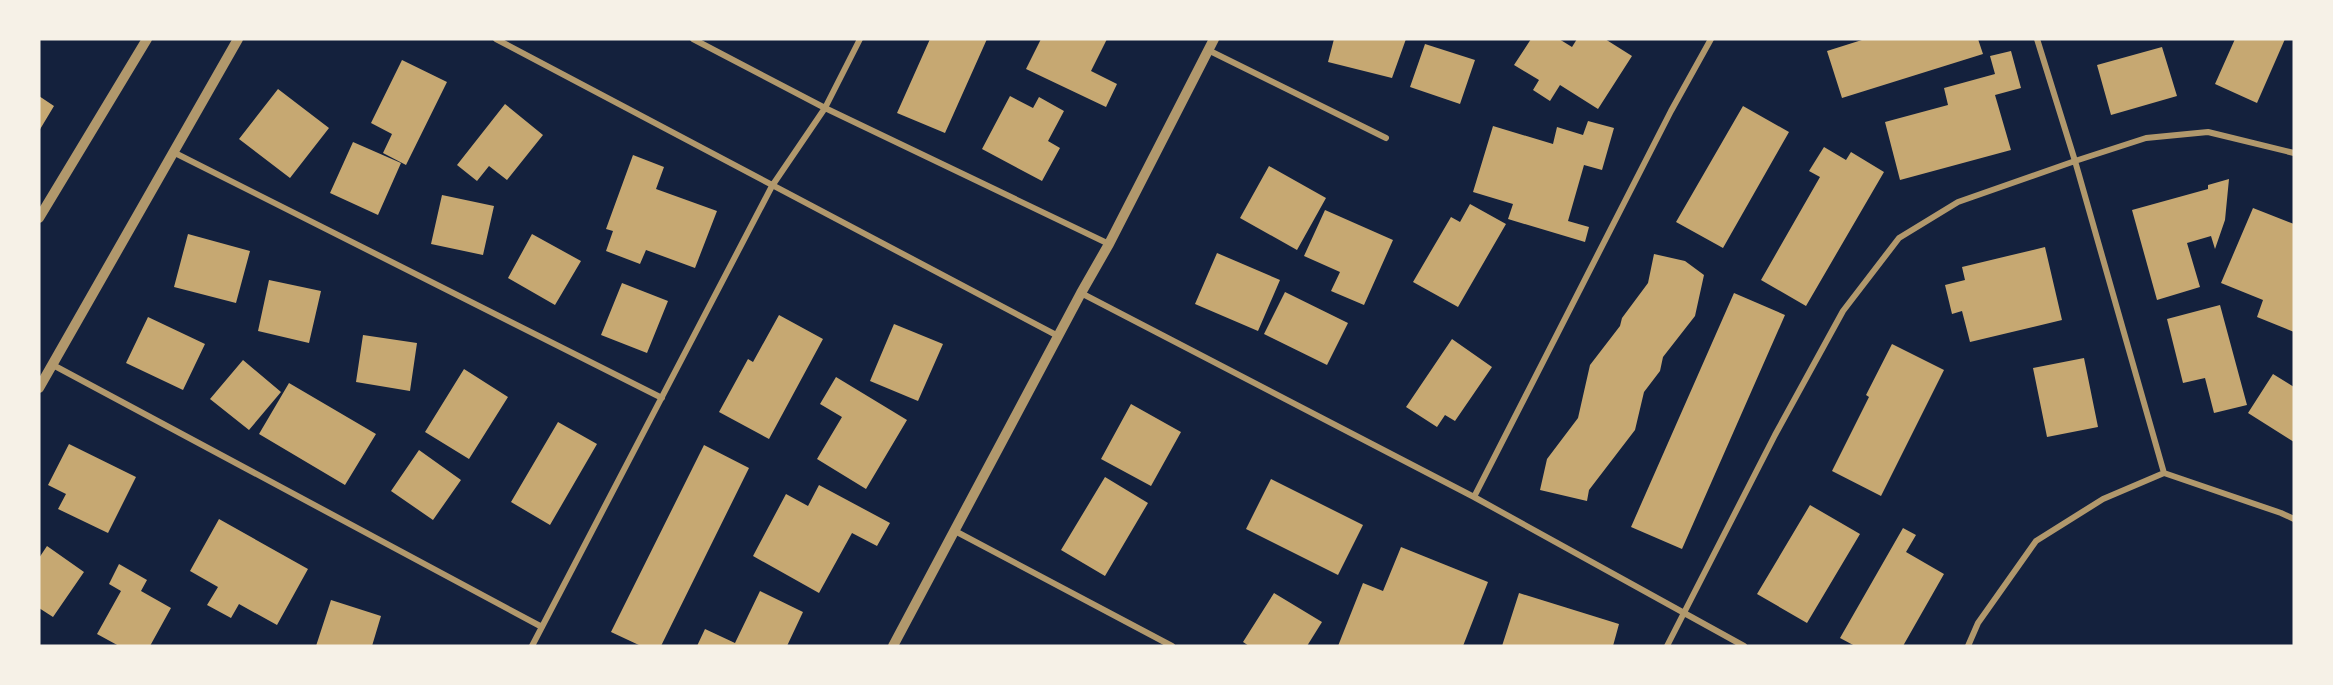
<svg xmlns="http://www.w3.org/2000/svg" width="2333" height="685" font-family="Signika,sans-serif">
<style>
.building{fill:#c6a872}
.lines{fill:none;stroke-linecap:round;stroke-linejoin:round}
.minor{stroke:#b1986c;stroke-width:6}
.tertiary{stroke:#b1986c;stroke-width:10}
</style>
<rect width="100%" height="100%" fill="#14213d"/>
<path class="building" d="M930 39H987L945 133 897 113Z
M1041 39H1107L1091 71 1117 84 1106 107 1026 69Z
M1334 39H1406L1392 78 1328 62Z
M1531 39H1559L1572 47 1577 39H1605L1632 56 1598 109 1560 85 1550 101 1533 90 1539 80 1514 65Z
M1865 39H1978L1983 54 1842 98 1827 51Z
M2235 39H2285L2257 103 2215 84Z
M1425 44 1475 60 1460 104 1410 87Z
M2162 47 2177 96 2111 115 2097 65Z
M2011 51 2021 88 1995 95 2011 150 1900 180 1885 122 1948 105 1944 88 1995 74 1990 56Z
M402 60 447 82 406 165 383 153 392 134 371 123Z
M278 89 329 128 290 178 239 139Z
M39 96 54 106 39 131Z
M1010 96 1033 108 1039 97 1064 111 1048 141 1060 148 1042 181 982 149Z
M505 104 543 135 507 180 489 166 477 181 457 165Z
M1743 106 1789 132 1723 248 1676 222Z
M1588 121 1614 128 1602 170 1584 165 1568 221 1589 227 1585 242 1508 219 1513 204 1473 192 1493 126 1553 144 1557 127 1583 135Z
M353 142 401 163 378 215 330 193Z
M1824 147 1846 160 1851 152 1884 172 1806 306 1761 280 1820 177 1809 171Z
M633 155 664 167 656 189 717 211 695 268 646 250 640 264 606 251 613 231 606 229Z
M1269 166 1326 198 1297 250 1240 218Z
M2229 179 2225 220 2215 249 2211 236 2187 243 2200 287 2157 300 2132 210 2208 189V185Z
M442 195 494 206 483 255 431 244Z
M1470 204 1506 224 1458 307 1413 282 1451 217 1460 222Z
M2253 208 2294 224V332L2257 317 2263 300 2221 283Z
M1325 210 1393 240 1364 305 1331 291 1340 272 1304 256Z
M188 234 250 251 236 303 174 287Z
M532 234 581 261 555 305 508 278Z
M2045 247 2062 320 1970 342 1962 311 1952 314 1945 285 1965 280 1962 267Z
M1217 253 1280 280 1258 331 1195 304Z
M1654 254 1685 261 1704 275 1695 316 1663 357 1660 371 1644 392 1635 430 1589 490 1587 501 1540 490 1547 459 1578 418 1590 365 1620 326 1622 318 1648 283Z
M269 280 321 291 309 343 258 331Z
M622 283 668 301 647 353 601 335Z
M1285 292 1348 323 1327 365 1264 334Z
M1734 293 1785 315 1682 549 1631 527Z
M2220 305 2247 405 2214 413 2205 378 2183 383 2167 319Z
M779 315 823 339 769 439 719 412 748 359 753 362Z
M148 317 205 344 183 390 126 363Z
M894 324 943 344 918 401 870 381Z
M363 335 417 343 410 391 356 382Z
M1452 339 1492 367 1455 421 1445 415 1437 427 1406 407Z
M1892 344 1944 370 1881 496 1832 471 1869 397 1866 395Z
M2084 358 2098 427 2047 437 2033 368Z
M243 360 281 392 249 430 210 399Z
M464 369 508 397 469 459 425 432Z
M2273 374 2294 387V442L2248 413Z
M836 377 907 420 866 489 817 459 842 417 820 404Z
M289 383 376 434 345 485 259 434Z
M1131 404 1181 432 1151 486 1101 459Z
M558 422 597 444 550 525 511 502Z
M69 444 136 477 108 533 58 509 66 494 48 485Z
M704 445 749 468 661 646H641L611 632Z
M419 450 461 480 433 520 391 491Z
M1105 477 1148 503 1105 576 1061 550Z
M1271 479 1363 525 1338 575 1246 529Z
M819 485 890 523 877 546 852 533 819 593 753 556 786 494 808 506Z
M1810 505 1860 534 1807 623 1757 594Z
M219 519 308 569 277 625 239 604 231 618 207 605 218 587 190 571Z
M1903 528 1916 535 1906 552 1944 574 1903 646H1855L1840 638Z
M47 546 84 572 53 617 39 608V558Z
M1401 547 1488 582 1463 646H1338L1363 583 1383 591Z
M119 564 147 580 141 591 171 608 150 646H119L97 634 121 591 109 584Z
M760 591 803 612 787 646H697L705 629 735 643Z
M1274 593 1322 622 1307 646H1249L1243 642Z
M1519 593 1619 624 1613 646H1502Z
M331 600 381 616 372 646H316Z"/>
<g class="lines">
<path class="minor" d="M496 39 1058 336
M693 39 825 108 1109 244
M2037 39 2075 161 2164 473
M1208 50 1386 138
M175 153 662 398
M1081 293 1474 497 1744 646
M53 365 542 627
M1474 497 1671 111 1711 39
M955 531 1172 646
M532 646 772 186 825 108 860 39
M1667 646 1775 435 1843 311 1899 238 1958 202 2075 161 2146 138 2208 132 2294 153
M1968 646 1978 623 2036 541 2103 499 2164 473 2281 513 2294 519"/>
<path class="tertiary" d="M39 218 147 39
M39 388 238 39
M893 646 1081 293 1109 244 1214 39"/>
</g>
<rect width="2333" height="685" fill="none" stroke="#f6f1e7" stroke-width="81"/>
</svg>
